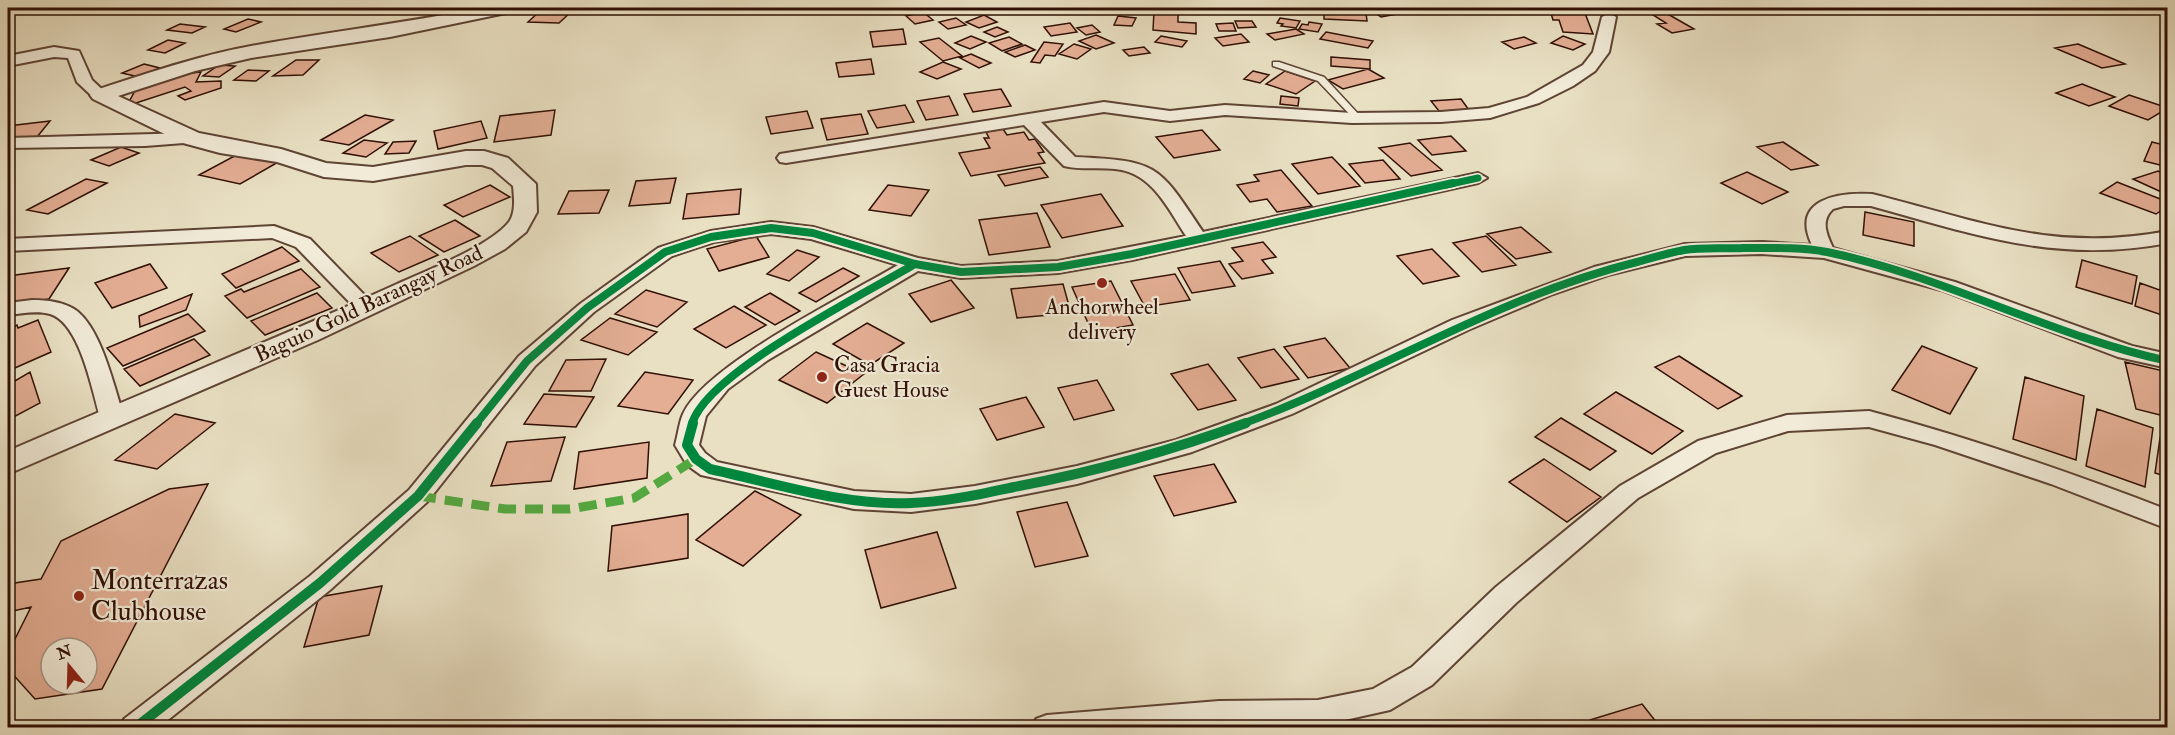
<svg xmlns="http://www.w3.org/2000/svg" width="2175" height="735" font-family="'IM FELL Double Pica',serif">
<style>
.building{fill:#e3ae94;stroke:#311005;stroke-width:1.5;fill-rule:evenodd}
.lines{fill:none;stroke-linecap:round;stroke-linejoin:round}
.service-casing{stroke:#5f4434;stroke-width:3}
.minor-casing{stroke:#5f4434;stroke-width:4}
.tertiary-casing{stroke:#5f4434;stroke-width:4}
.service{fill:#f1ebd8;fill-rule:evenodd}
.minor{fill:#f1ebd8;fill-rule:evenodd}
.tertiary{fill:#f1ebd8;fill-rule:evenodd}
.quiet{stroke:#54a840;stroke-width:9;stroke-dasharray:18 9;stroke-linecap:butt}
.cycleway-far2-casing{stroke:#f1ebd8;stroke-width:10}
.cycleway-far1-casing{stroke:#f1ebd8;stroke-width:12}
.cycleway-casing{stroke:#f1ebd8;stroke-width:14}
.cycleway-far2{stroke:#00873e;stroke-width:7}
.cycleway-far1{stroke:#00873e;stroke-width:8}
.cycleway{stroke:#00873e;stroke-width:10}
.poi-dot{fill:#8f2418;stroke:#f1ebd8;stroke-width:2}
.labels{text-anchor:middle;stroke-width:4.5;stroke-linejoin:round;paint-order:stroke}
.street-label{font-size:22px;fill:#311005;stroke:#f1ebd8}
.poi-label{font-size:22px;fill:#311005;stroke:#f1ebd8}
.near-poi-label{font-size:27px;fill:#311005;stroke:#f1ebd8;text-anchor:start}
</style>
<rect width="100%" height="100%" fill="#e9e0c3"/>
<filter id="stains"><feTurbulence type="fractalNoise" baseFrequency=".00333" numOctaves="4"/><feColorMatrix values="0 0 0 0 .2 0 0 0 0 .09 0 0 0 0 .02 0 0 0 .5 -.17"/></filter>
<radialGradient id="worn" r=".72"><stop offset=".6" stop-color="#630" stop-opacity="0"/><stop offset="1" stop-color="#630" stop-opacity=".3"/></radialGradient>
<path class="building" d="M892 8H912L916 10 902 14Z
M1368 8H1408L1414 11 1381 17Z
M1557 8H1583L1593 34 1563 32 1559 20H1553L1550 10Z
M542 9 573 10 559 23 528 22Z
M1154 11H1178V22L1196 23V34L1153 30Z
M1324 11 1366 13 1367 21 1324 19Z
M923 12 933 20 915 24 906 16Z
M1666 13 1694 29 1672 33 1657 24 1666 23 1653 15Z
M984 15 997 22 979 28 966 22Z
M1118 16 1136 18 1132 26 1114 25Z
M956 18 966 25 948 29 939 22Z
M1280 18 1300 21 1296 28 1281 26 1283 24 1277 23Z
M248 19 261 22 236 32 224 29Z
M1235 21H1252L1256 27 1238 28Z
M1309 22 1322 24 1318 32 1299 29 1302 24 1308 25Z
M1070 23 1077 32 1051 36 1044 27Z
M1233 23 1236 31H1219L1216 24Z
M180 24 205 27 192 33 167 30Z
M1092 25 1100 32 1086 35 1077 28Z
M997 27 1008 32 995 37 984 32Z
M903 29 906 44 873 47 870 32Z
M1296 29 1304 34 1275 40 1267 34Z
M1326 32 1373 41 1368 48 1320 39Z
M1241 34 1249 42 1223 46 1215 38Z
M1096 35 1114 43 1096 49 1079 41Z
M971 36 986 42 970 49 955 43Z
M1161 36 1187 41 1182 47 1155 42Z
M1563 36 1585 44 1573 50 1551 43Z
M1009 37 1022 44 1002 51 989 43Z
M1524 37 1536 43 1514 49 1502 42Z
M939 38 962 56 943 61 920 42Z
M168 40 185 43 165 53 148 50Z
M1044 42 1063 44 1055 56 1045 55 1040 63 1031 62Z
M1074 44 1091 49 1077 59 1059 54Z
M2078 44 2125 64 2102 68 2055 48Z
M1025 45 1035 50 1015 57 1005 52Z
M1144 47 1150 53 1129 56 1123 50Z
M971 54 991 63 979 68 960 58Z
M1331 57 1370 60V69L1331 66Z
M871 59 874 74 839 77 836 63Z
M296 60H319L303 75 273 76Z
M943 62 961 69 937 79 920 72Z
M144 64 160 68 139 77 122 73Z
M219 65 235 66 219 77 203 76Z
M1368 69 1384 78 1343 89 1328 80Z
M248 70 269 71 256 81 234 80Z
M1253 71 1269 75 1260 83 1244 79Z
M1285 71 1315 81 1296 94 1266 84Z
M201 72 196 82 221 81V88L185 100 178 96 191 91 185 87 136 103 129 102 138 85 172 75Z
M2082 84 2115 97 2089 106 2056 93Z
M1001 89 1011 106 973 112 964 94Z
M2129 95 2168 108 2148 120 2109 106Z
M949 96 958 115 926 120 917 101Z
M1281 96 1299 98 1298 106 1280 104Z
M1461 99 1469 110 1439 111 1431 101Z
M905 105 914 122 877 128 868 111Z
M555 110 551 135 494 142 500 116Z
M807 111 813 128 771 134 766 117Z
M861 114 868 134 827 140 821 119Z
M365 115 393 120 349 145 321 140Z
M50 121 37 137 8 141V126Z
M481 121 487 138 438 149 434 131Z
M1003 129 1007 135 1024 132 1029 140 1035 139 1044 152 1038 153 1045 163 971 176 959 153 990 148 984 138H989L986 132Z
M1202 130 1220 150 1174 158 1156 137Z
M1451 136 1466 151 1432 155 1418 140Z
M364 140 387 143 366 157 343 153Z
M416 141 409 153 385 154 393 142Z
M1783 142 1818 165 1791 170 1757 147Z
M2152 142 2168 146V167L2144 161Z
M1410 143 1442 170 1411 176 1379 148Z
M121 147 139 153 109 166 91 160Z
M240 153 280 161 240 184 199 175Z
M1332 157 1360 186 1318 194 1292 164Z
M1383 160 1400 179 1365 183 1349 164Z
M1040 167 1048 177 1005 186 998 175Z
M1281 170 1312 206 1277 212 1267 199 1250 202 1237 185 1259 181 1254 175Z
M2158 171 2168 176V195L2133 179Z
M1747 172 1788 192 1762 204 1721 183Z
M676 178 670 203 629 206 636 181Z
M86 179 107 183 48 214 27 210Z
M2117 182 2168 202V206L2156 214 2100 193Z
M490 185 510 197 463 217 444 205Z
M888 185 929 190 911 216 869 210Z
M741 189 739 214 683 219 687 194Z
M609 190 599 213 558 214 569 191Z
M1101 194 1123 226 1062 238 1041 205Z
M1865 212 1914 222V246L1863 235Z
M1037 213 1050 247 989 255 979 220Z
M455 220 480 236 444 252 419 236Z
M1521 227 1551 252 1516 259 1487 234Z
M410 236 438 255 399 272 371 253Z
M756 236 769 257 719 271 707 249Z
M1486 236 1516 265 1482 272 1453 243Z
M1263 242 1276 257 1262 260 1273 273 1242 279 1229 264 1243 261 1232 248Z
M282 247 299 261 236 288 222 274Z
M1432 249 1459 276 1423 284 1397 256Z
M797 250 819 257 789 281 767 274Z
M2082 260 2137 276 2132 304 2076 287Z
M1220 261 1235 286 1192 293 1178 268Z
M150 264 167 288 112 308 95 283Z
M69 268 49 299 8 305V276Z
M843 268 859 276 816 302 799 293Z
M301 269 320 287 247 318 225 296 241 289 244 292Z
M1175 274 1190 300 1145 307 1131 281Z
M951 280 974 308 931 322 909 294Z
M1111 281 1133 325 1092 332 1072 287Z
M2140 283 2168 293V317L2135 306Z
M1063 284 1071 313 1017 318 1011 289Z
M646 290 687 302 657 327 615 314Z
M317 293 332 308 265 335 251 321Z
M770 293 800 311 775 325 745 307Z
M192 294 186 310 140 327 139 316Z
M734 306 766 325 726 348 694 329Z
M188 314 205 331 123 366 107 348Z
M610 318 657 332 628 355 581 340Z
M38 320 51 352 8 371V332L17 325 18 328Z
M867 323 904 343 870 365 833 344Z
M1325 338 1350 368 1308 378 1284 347Z
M194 339 210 355 140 386 124 369Z
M1922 346 1977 368 1950 414 1892 390Z
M1274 349 1299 379 1261 388 1238 358Z
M816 352 864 374 827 403 779 380Z
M1679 356 1742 396 1718 409 1655 367Z
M606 359 591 391H549L566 360Z
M2125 362 2168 372V417L2136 409Z
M1208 364 1236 400 1198 410 1171 374Z
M30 372 40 403 8 420V385Z
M645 372 693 380 668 414 618 406Z
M2025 377 2084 396 2076 460 2013 439Z
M1097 380 1114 410 1074 420 1058 388Z
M1616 392 1683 431 1652 454 1584 414Z
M544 394 594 397 576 427 524 424Z
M1026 397 1044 427 997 440 980 409Z
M2097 409 2153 428 2145 487 2086 466Z
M175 414 215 423 157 469 115 460Z
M1561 418 1616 451 1590 470 1535 437Z
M565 437 551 481 491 486 507 442Z
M2160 438 2168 441V477L2155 473Z
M649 442 647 478 574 489 579 452Z
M1544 459 1601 497 1567 522 1509 482Z
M1214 464 1236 502 1174 516 1154 476Z
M208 484 102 689 35 699 8 669V653L31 607 8 612V584L41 579 61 541 169 489ZM51 648H87V684H51Z
M755 491 801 515 743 566 696 540Z
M1067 502 1088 556 1035 567 1017 512Z
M688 514V558L608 571 612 526Z
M937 532 956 588 881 608 865 550Z
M382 586 369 635 304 647 319 597Z
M1642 704 1661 728H1595L1590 720Z"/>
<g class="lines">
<defs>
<path id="service" d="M1273 62H1279L1324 77 1362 118 1358 121 1355 120 1318 81 1273 66Z"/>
<path id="minor" d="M1609 13 1616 17 1609 52 1595 71 1573 86 1539 103 1490 118 1441 122 1352 123 1225 115 1170 121 1104 112 1041 122 1075 157C1158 161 1158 164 1203 232L1478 173 1487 178 1478 183 1132 260 1058 273 961 278 918 271 768 360 728 389 706 416 699 445 705 453 717 462 854 491 911 494 975 486 1077 466 1176 440 1276 404 1452 320 1594 267 1685 244 1762 242 1812 245C1790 199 1838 192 1872 194 1980 221 2053 253 2168 231V243C2057 264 1976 235 1871 206H1844L1833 209C1820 221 1827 235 1833 248L1955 282 2132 346 2168 354V368L2118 357 1941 290 1824 258 1762 254 1685 256 1608 275 1553 294 1468 330 1292 414 1192 452 1077 484 975 504 911 512 854 509 701 475 687 465 675 445C678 435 679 423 683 414 705 365 849 294 898 265L811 239 771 234 714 242 672 256 594 312 535 366 427 502 330 590 158 728H120L124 719 310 576 409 490 519 356 580 304 658 248 711 231 771 222 813 227 918 258 961 266 1058 261 1186 236C1168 209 1152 172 1115 169 1098 167 1080 170 1064 166L1024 125 786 163 780 162 777 158 780 154 1104 102 1170 111 1225 105 1352 113 1441 112 1489 108 1527 97 1583 65 1593 52 1602 17Z
M54 47 79 51 92 80 108 95 106 98H94L77 82 68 58 54 57 8 66V56Z
M191 133 197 134 200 138 197 142 145 146 8 148V138Z
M274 226 310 239 374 305 378 309 374 313H360L296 247 272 238 8 251V239Z
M32 300C47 300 65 302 77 311 102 331 114 387 124 417L120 423 112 425 104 423 100 417C92 390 80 323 50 314 36 310 21 314 8 315V303Z
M1869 411C1971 438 2069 472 2168 510V529L2051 484 1935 445 1869 427 1788 431 1716 453 1638 498 1516 603 1432 685 1390 710 1318 726 1032 728 1036 719 1047 715 1219 701 1318 700 1373 689 1412 667 1496 587 1620 486 1698 441 1787 415Z"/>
<path id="tertiary" d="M481 8H515L506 13 390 37 251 58 195 71 118 96 199 133 281 149 326 163 373 167 466 151H484L508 158 536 184 537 212 526 232 505 249 474 266 318 340 8 474V451C137 395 269 342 397 284 426 271 490 246 509 222 516 212 514 197 513 186L492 168 482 165H466L373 181 324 177 277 162 220 153 183 143 93 99 90 95 93 91C145 74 197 56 251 46 327 32 405 23 481 8Z"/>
</defs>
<use href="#service" class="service-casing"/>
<use href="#minor" class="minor-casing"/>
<use href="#tertiary" class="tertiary-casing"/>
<use href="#service" class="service"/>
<use href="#minor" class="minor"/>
<use href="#tertiary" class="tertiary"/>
<path class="quiet" d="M418 496 505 509H570L634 498 696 459"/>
<defs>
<path id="cycleway-far2" d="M1446 185 1478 178"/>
<path id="cycleway-far1" d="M476 424 527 361 587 308 665 252 711 237 771 228 813 233 915 264 961 272 1058 267 1132 254 1453 183
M692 424C706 373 866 293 915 264
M1242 424C1376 375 1496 297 1637 262 1652 258 1668 253 1684 250 1703 247 1724 249 1743 248 1770 248 1800 247 1827 252 1944 276 2051 336 2168 361"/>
<path id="cycleway" d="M693 423 687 445 696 459 710 469C775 483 844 506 911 503 946 502 981 494 1014 487 1094 472 1170 451 1246 423
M135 728 320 583 418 496 477 423"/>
</defs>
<use href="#cycleway-far2" class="cycleway-far2-casing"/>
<use href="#cycleway-far1" class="cycleway-far1-casing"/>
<use href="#cycleway" class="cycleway-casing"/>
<use href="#cycleway-far2" class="cycleway-far2"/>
<use href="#cycleway-far1" class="cycleway-far1"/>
<use href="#cycleway" class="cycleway"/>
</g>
<g class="poi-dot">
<circle cx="1102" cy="283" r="6"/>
<circle cx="822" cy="377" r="6"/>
<circle cx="79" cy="596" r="6"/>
</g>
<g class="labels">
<g class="street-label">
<text transform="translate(368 303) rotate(-25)" y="8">Baguio Gold Barangay Road</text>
</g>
<g class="poi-label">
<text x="1102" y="314">Anchorwheel<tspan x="1102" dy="25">delivery</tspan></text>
<text x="834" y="372" text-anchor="start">Casa Gracia<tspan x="834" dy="25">Guest House</tspan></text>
</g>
<g class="near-poi-label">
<text x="91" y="589">Monterrazas<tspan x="91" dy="31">Clubhouse</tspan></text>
</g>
</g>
<rect width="2175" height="735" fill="none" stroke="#e9e0c3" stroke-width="30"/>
<rect x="9" y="9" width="2157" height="717" fill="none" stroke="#311005" stroke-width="3"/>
<rect x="15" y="15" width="2145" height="705" fill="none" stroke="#311005" stroke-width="1.5"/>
<g transform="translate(69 666) rotate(341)"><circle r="28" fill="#f1ebd8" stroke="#a49384" stroke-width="1.5"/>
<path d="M0-4.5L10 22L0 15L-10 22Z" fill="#8f2418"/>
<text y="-9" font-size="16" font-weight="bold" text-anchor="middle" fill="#311005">N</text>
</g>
<rect width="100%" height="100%" filter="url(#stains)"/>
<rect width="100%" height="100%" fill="url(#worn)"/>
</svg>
